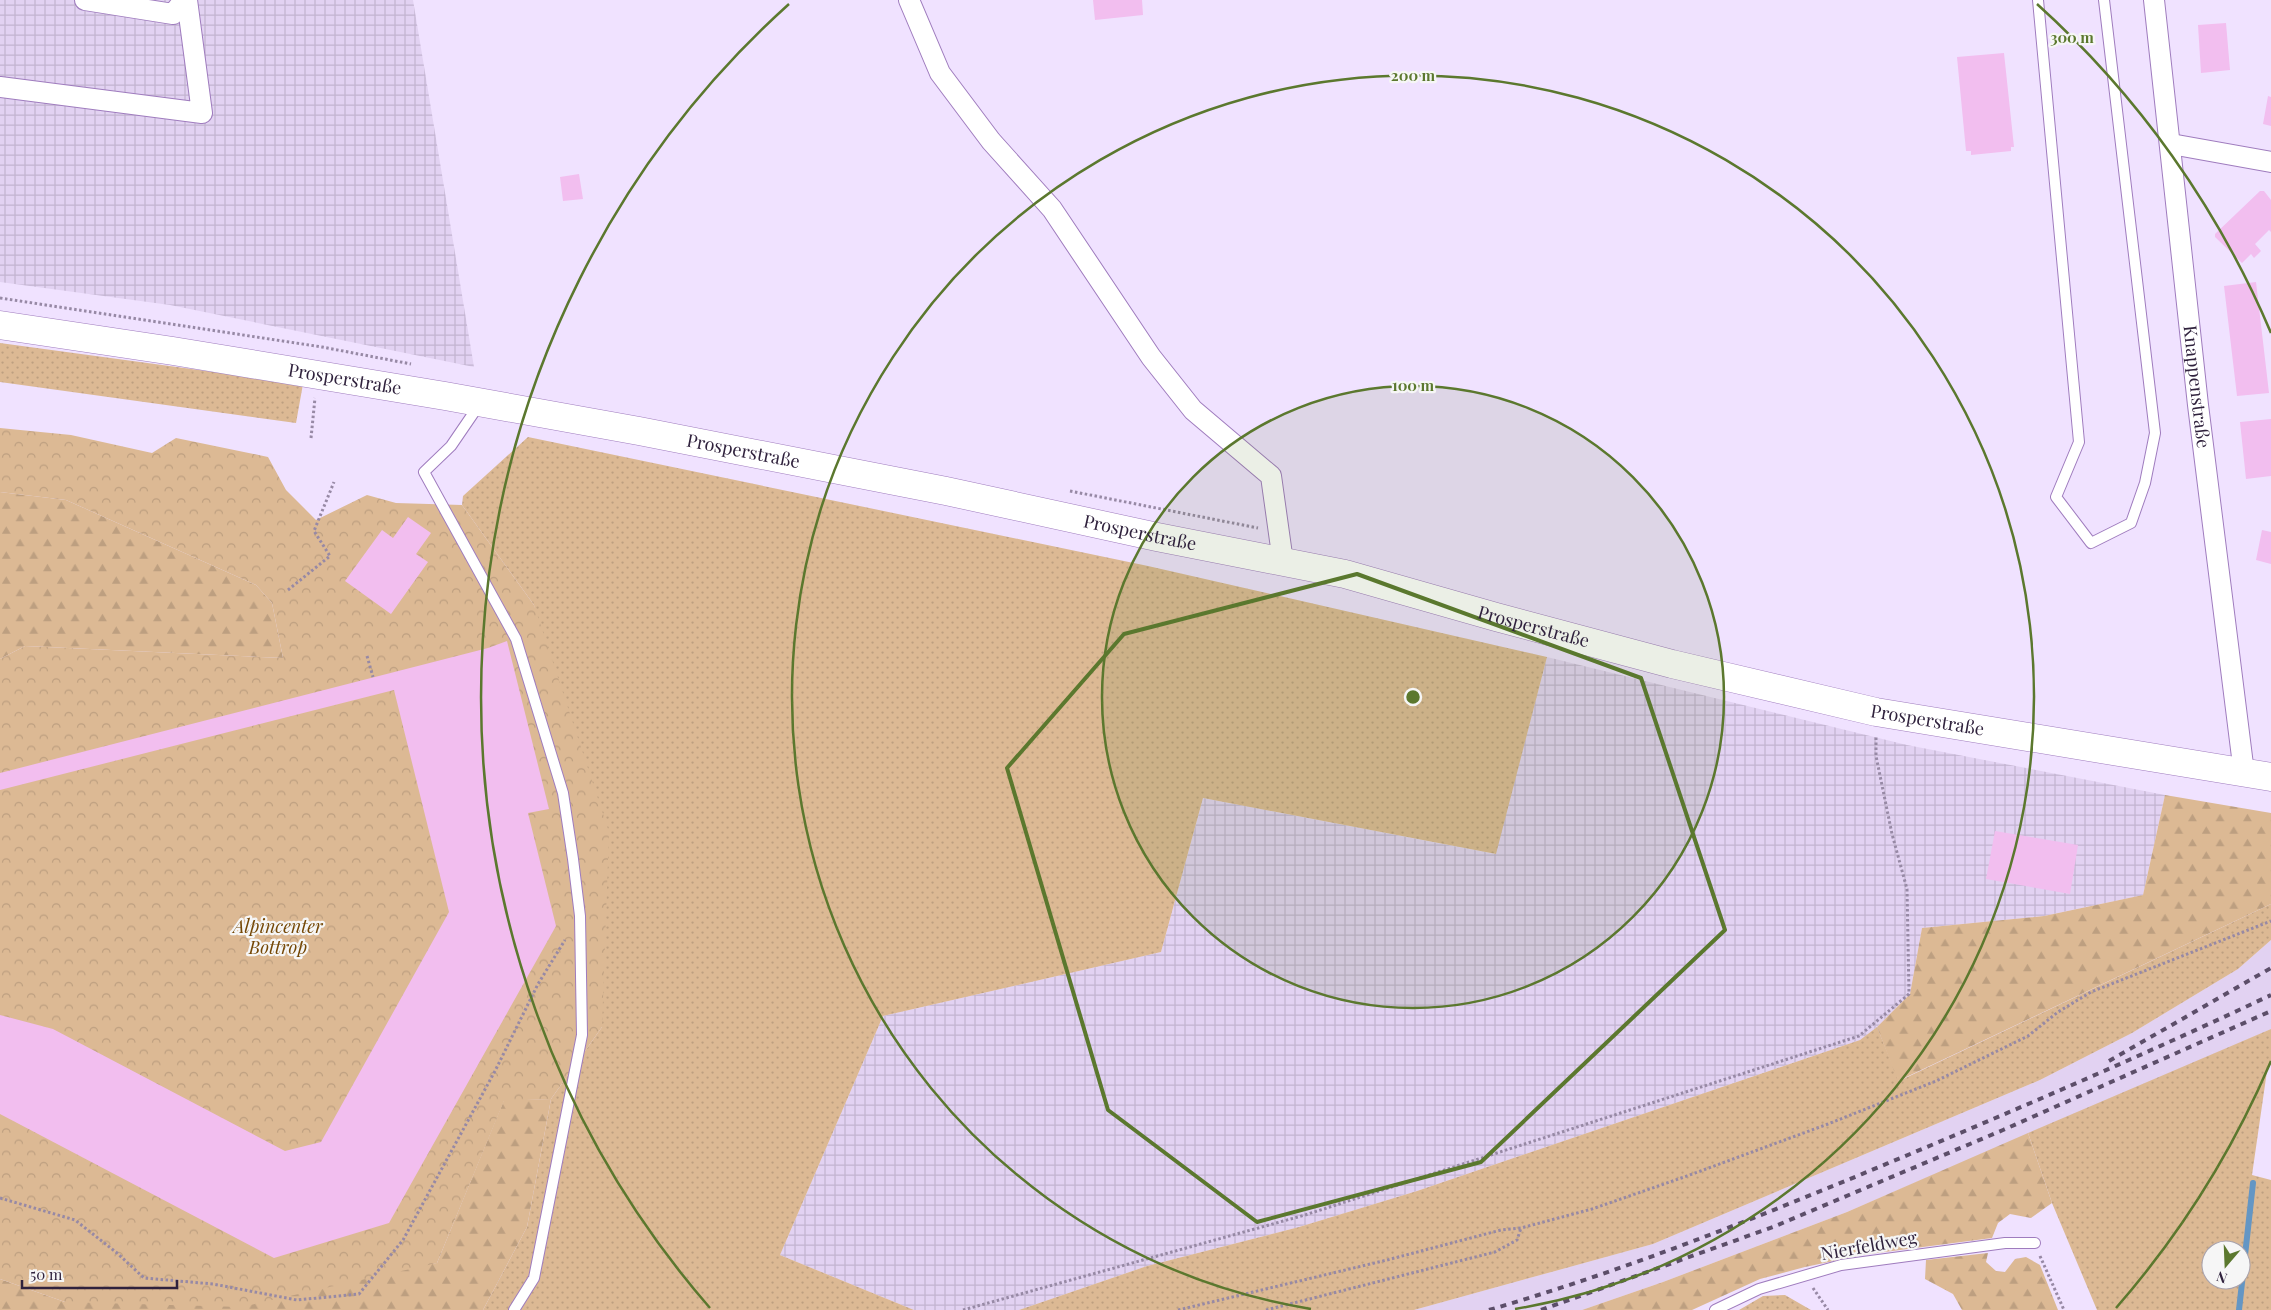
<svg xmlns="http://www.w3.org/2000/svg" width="2271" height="1310" font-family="'Playfair Display',serif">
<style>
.built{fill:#e2d2f2}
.industrial{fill:url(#industrial-grid)}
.grass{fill:url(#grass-dots);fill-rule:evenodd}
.forest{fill:url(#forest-firs)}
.park{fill:url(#park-crowns)}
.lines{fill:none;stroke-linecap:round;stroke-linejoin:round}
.stream{stroke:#6496c4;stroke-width:6}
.building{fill:#f2beef}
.lane-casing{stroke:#9f7cbe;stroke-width:12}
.street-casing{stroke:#9f7cbe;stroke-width:22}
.secondary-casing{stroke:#9f7cbe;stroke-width:29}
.path{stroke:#9789a5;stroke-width:3;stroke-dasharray:2.5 2.5;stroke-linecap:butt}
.lane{stroke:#fff;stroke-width:10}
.street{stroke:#fff;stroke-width:20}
.secondary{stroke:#fff;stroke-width:28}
.rail{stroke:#5c4e69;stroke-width:4;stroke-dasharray:6 6;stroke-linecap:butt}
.marked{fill:none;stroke:#5b782e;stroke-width:4;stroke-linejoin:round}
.ring{fill:none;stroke:#5b782e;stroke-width:2.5}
.labels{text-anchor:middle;stroke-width:4.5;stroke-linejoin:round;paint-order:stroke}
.street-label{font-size:18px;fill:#30223d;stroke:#f6f6f6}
.park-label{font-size:18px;font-style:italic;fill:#744705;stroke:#f6f6f6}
.centre{fill:#5b782e;stroke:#f6f6f6;stroke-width:2.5}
.ring-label{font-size:15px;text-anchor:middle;font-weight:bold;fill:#5b782e;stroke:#f6f6f6;stroke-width:4.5;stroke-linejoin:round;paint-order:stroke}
</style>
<defs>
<pattern id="industrial-grid" width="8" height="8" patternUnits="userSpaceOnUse" patternTransform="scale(1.25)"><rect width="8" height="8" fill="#e2d2f2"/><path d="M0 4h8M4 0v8" fill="none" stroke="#c2b4d0"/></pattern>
<pattern id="grass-dots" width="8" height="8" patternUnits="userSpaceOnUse" patternTransform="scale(1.25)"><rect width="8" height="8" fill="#dcb994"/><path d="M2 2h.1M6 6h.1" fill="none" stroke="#bd9f80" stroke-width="1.8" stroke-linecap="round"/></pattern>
<pattern id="forest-firs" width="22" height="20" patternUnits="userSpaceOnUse" patternTransform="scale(1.25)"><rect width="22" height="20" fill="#dcb994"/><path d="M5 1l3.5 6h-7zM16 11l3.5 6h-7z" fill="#bd9f80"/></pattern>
<pattern id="park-crowns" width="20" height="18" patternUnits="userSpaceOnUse" patternTransform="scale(1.25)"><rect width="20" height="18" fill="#dcb994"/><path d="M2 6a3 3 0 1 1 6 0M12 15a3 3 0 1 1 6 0" fill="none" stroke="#bd9f80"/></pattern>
</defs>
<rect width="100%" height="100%" fill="#f0e2ff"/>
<path class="built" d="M2271 940V1029L2240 1043 1847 1212 1663 1282 1582 1310H1414L1653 1244 2040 1080 2132 1033 2238 969Z"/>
<path class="industrial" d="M0 0H413L474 367 170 305 0 282Z
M1547 657 1907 745 2165 795 2143 895 2044 916 1922 928 1910 994 1877 1027 1860 1040 1417 1191 1299 1227 1147 1266 1019 1310H914L780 1255 883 1016 1161 952 1203 798 1495 854Z"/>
<path class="grass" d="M0 343 303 384 296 423 0 382Z
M528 437 1148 566 1547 657 1496 854 1203 798 1161 952 883 1016 780 1255 914 1310H483L527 1227 551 1099 602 1027 534 605 462 505 463 496Z
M2271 904V940L2238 969 2132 1033 2040 1080 1653 1244 1414 1310H1019L1147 1266 1299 1227 1417 1191 1860 1040 1877 1027 1899 1081Z
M2271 1029V1061L2267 1071 2252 1175 2271 1180V1310H2097L2052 1203 2028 1133ZM2211 1250H2241V1280H2211Z
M1785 1295 1811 1310H1739L1763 1296Z"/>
<path class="forest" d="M0 492 66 500 256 585 272 603 283 658 25 646 0 659Z
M2165 795 2271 813V904L1898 1081 1877 1027 1910 994 1922 928 2044 916 2143 895Z
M551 1099 527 1227 483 1310H0V1279L65 1302 437 1263 504 1100Z
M2028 1133 2052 1203 2031 1218 2010 1214 1998 1223 1992 1238 1862 1255 1805 1267 1760 1279 1692 1310H1582L1663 1282 1847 1212Z
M1988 1253 1986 1262 1996 1271 2005 1272 2015 1259 2026 1257 2040 1265 2058 1310H1962L1953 1294 1925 1279 1926 1260Z"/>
<path class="park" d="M0 428 71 435 152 453 176 438 268 457 286 490 316 520 367 495 396 503 462 505 534 605 609 832 602 1027 551 1099 504 1101 437 1263 241 1307 65 1302 0 1279V659L25 646 283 658 272 603 256 585 66 500 0 492Z"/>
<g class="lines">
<path class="stream" d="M2239 1310 2253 1183"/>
</g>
<path class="building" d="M1093 0H1142L1143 15 1095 20Z
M2226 23 2230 70 2201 73 2198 25Z
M2004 53 2014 147H2011V151L1971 155V151H1966L1957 57Z
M2268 96 2271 97V126L2263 124Z
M579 174 583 199 563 201 560 177Z
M2260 191H2264L2271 200V232L2269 230 2255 244 2261 251 2254 258 2251 254 2242 263 2215 237V234Z
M2256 282 2269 393 2237 396 2224 286Z
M2271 419V476L2246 479 2240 422Z
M408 517 431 533 416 554 428 562 391 614 345 581 382 530 393 538Z
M2262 530 2271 532V564L2256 560Z
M507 641 549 809 528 813 556 926 389 1223 274 1258 0 1114V1015L53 1029 285 1151 321 1142 449 912 394 690 0 790V773L488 648Z
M1995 831 2078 845 2070 894 1986 879Z"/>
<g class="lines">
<defs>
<path id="lane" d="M2038 0 2079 442 2056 497 2091 543 2131 523 2145 483 2155 433 2104 0
M479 405 451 446 424 472 516 639 563 793 573 859 580 916 582 1035 534 1278 514 1310
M1715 1310 1759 1289 1841 1265 2005 1243H2035"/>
<g id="street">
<path d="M85 0 173 14 184 0"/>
<path d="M909 0 940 73 991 141 1052 209 1151 357 1193 410 1271 476 1283 562"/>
<path id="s1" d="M2154 0 2198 405 2244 773"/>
<path d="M0 87 202 113 187 0"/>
<path d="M2171 144 2271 162"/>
</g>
<g id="secondary">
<path id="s2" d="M0 325 173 351 445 396 639 431 946 491 1157 537 1345 574 1496 617 1672 664 1876 712 2271 777"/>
</g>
</defs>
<use href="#lane" class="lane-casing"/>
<use href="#street" class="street-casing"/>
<use href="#secondary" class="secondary-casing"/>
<path class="path" d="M0 298 322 347 411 364
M311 438 315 398
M1070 491 1258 528
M288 590 330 556 314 531 334 482
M367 656 373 677
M0 1198 75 1220 117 1253 144 1278 213 1284 297 1300 359 1294 403 1240 495 1071 538 984 565 940
M2040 1256 2064 1310
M1813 1288 1828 1310
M963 1310 1305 1215 1859 1036 1909 994 1907 889 1892 834 1876 756V735
M1178 1310 1387 1260 1501 1230 1521 1228 1592 1209 1687 1176 1828 1124 1936 1081 2028 1036 2058 1012 2091 992 2271 921
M1266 1310 1495 1252 1517 1240 1521 1228"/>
<use href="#lane" class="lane"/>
<use href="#street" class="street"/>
<use href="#secondary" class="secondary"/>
<path class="rail" d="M2109 1061 2271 968
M1489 1310C1626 1270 1759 1217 1891 1162 2018 1109 2146 1054 2271 995
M1541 1310 1773 1227 2003 1130 2271 1011"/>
</g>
<path class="marked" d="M1357 574 1641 678 1725 930 1481 1162 1257 1222 1108 1110 1007 768 1124 634Z"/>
<circle cx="1413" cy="697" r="311" fill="#5b782e" fill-opacity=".12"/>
<g class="ring">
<circle cx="1413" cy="697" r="311"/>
<path d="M1311 1309A621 621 0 1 1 1515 1309"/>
<path d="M2271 1061A932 932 0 0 1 2116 1308M710 1308A932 932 0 0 1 789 4M2037 4A932 932 0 0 1 2271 333"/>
</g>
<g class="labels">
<g class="street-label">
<text dy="6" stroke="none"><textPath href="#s2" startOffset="349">Prosperstraße</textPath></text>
<text dy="6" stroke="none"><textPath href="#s1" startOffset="389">Knappenstraße</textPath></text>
<text dy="6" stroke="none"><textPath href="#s2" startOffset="754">Prosperstraße</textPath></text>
<text dy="6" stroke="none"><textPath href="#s2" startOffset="1159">Prosperstraße</textPath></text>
<text dy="6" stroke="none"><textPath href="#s2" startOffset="1564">Prosperstraße</textPath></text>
<text dy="6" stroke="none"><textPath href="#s2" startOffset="1969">Prosperstraße</textPath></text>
<text transform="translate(1869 1246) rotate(-10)" y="6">Nierfeldweg</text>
</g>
<g class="park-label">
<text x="278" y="933">Alpincenter<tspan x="278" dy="21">Bottrop</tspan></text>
</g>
</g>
<circle cx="1413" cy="697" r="8" class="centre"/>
<g class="ring-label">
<text x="2072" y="43">300 m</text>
<text x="1413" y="81">200 m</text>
<text x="1413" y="391">100 m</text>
</g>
<g transform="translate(2226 1265) rotate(199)"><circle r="24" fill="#f6f6f6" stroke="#a7a1ac"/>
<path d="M0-4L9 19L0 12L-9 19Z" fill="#5b782e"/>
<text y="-8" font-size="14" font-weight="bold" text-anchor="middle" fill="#30223d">N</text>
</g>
<path d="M22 1280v8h155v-8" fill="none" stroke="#30223d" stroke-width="2.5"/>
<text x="30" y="1280" font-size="15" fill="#30223d" stroke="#f6f6f6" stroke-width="4" paint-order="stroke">50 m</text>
</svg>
